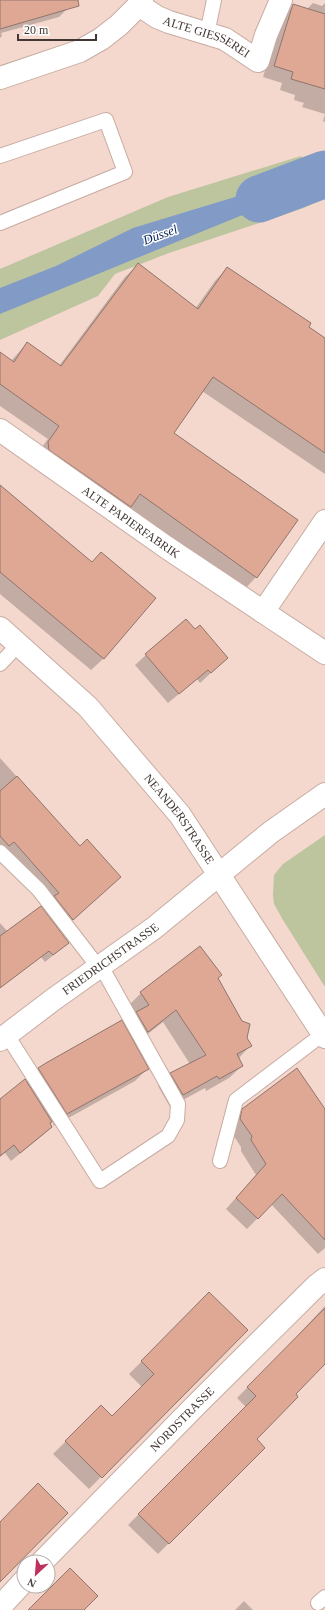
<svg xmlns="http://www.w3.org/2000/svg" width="325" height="1610" font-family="'Times New Roman',serif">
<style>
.green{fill:#bdc59f}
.water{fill:#819ac6}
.shadow{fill:#0003}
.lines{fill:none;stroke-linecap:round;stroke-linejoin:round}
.river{stroke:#819ac6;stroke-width:47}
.building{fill:#dfa895;stroke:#8f756c}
.lane-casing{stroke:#c7aca2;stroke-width:16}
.street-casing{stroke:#c7aca2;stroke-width:24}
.secondary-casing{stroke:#c7aca2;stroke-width:24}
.lane{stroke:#fff;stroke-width:14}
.street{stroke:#fff;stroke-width:22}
.secondary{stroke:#fff;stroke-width:22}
.labels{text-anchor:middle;stroke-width:3;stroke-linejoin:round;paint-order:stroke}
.street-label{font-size:12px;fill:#423733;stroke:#fff}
.water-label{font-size:13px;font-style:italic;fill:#09265b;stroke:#fff}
</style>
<rect width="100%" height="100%" fill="#f4d7cd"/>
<path class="green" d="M301 156 325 189V198L304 208 169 253 115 274 98 296 0 340V269L168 197Z
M325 835V987L283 920 274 904 273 895 274 875 283 864Z"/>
<path class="water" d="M315 167 323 182 0 314V288L56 266 133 228 235 197Z"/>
<path class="shadow" d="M4 0H65L68 8 59 17 1 33 2 36 0 38V1Z
M313 3 322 6 325 3V122L323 121 325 114 302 107 304 103 294 100 295 95 280 90 282 83 263 77 282 17 294 5 307 9Z
M138 265 195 309 215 281 227 268 325 339V474L202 391 173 433 256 577 244 590 129 507 117 519 36 455 48 439 0 406V353L11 361 27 343 59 366 125 277Z
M0 486 91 563 101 553 154 598 103 659 91 670 0 594Z
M194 631 227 658 200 683 197 679 168 703 135 665 146 655Z
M0 758 80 847 112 885 64 928 0 853Z
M0 923 8 932 68 943 45 962 41 957 0 988Z
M200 947 218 978 250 1046 238 1059 242 1066 229 1078 206 1091 205 1088 170 1107 158 1086 171 1073 190 1064 163 1022 134 1045 147 1069 135 1081 54 1126 52 1121 49 1124 51 1127 43 1135 11 1161 5 1153 0 1157V1100L26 1082 39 1069 124 1026 135 1015 128 1006 141 993Z
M325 1107V1248L318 1254 271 1204 247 1229 226 1209 256 1175 241 1151V1147L230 1130 232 1121 243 1110 324 1109Z
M209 1294 246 1330 89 1489 53 1454 101 1406 112 1417 142 1387 129 1374Z
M325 1306V1363L294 1394 255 1439 264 1448 158 1554 128 1525 246 1407 237 1398 299 1335H298Z
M244 1601 253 1610H235Z"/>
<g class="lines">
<path class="river" d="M259 199 325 174"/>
</g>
<path class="building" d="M0 0H78L79 6 0 29Z
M293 4 325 14V89L291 79 293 72 274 66Z
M138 263 198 309 227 267 311 323 309 327 325 338V453L213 377 174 433 298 520 257 578 140 494 131 507 49 450 48 442 59 426 0 384V352L14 362 27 342 61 366Z
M0 485 92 562 101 552 156 598 104 659 0 572Z
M186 619 195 629 200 625 228 658 211 673 208 670 179 694 145 654Z
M17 776 80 846 87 839 121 877 73 920 54 896 59 893 14 842 9 846 0 836V791Z
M41 906 69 943 53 955 49 951 0 988V936Z
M200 946 222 975 218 978 242 1021 250 1024 247 1038 252 1046 237 1054 243 1066 219 1079 217 1076 183 1095 170 1073 206 1055 176 1010 148 1032 136 1012 149 1005 140 992Z
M122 1020 149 1069 67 1114 38 1068 46 1063Z
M297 1068 325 1109V1240L282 1194 258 1219 236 1198 266 1164 251 1140 252 1136 240 1119 242 1109Z
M25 1079 52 1122 50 1123 52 1127 20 1153 14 1145 0 1156V1099Z
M209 1292 248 1330 102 1478 65 1441 101 1405 112 1416 154 1374 141 1361Z
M325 1308V1364L296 1394 298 1397 257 1439 265 1448 169 1544 138 1514 256 1396 247 1387Z
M38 1483 68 1513 0 1582V1522Z
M70 1568 98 1596 84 1610H28Z"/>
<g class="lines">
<defs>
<path id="lane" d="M207 34 214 0
M0 156 106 120 125 172 0 223
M0 664 18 645
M0 852 39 890 99 968
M7 1035 100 1181 168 1136 177 1120 178 1104 101 966
M220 1161 236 1100 323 1034
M318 1603 325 1597"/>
<g id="street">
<path id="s1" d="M139 5 157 17 169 22 225 39 258 61 266 35 281 0"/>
<path d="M0 78 80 51 101 39 119 25 139 5 142 0"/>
<path id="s2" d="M0 430 166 547 325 653"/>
<path d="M263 612 325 521"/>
<path id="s3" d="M0 1040 54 999 154 928 271 832 325 794"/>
<path id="s4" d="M42 1562 198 1403 316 1286 325 1279"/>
<path d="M0 1607 24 1581"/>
</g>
<g id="secondary">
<path id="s5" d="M0 628 88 707 180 815 325 1037"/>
</g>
</defs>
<use href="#lane" class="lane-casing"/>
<use href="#street" class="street-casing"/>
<use href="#secondary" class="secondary-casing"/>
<use href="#lane" class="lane"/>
<use href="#street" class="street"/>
<use href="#secondary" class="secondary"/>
</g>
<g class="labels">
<g class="street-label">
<text dy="4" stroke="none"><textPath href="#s1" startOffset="75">ALTE GIESSEREI</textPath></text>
<text dy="4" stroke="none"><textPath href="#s2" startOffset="160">ALTE PAPIERFABRIK</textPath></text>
<text dy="4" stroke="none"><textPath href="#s5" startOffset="263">NEANDERSTRASSE</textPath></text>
<text dy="4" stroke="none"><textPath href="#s3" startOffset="137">FRIEDRICHSTRASSE</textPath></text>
<text dy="4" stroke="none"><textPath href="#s4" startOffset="200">NORDSTRASSE</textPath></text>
</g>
<g class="water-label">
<text transform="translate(160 234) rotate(-20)" y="5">Düssel</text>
</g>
</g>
<g transform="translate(36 1574) rotate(206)"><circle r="19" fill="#ffffff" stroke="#b3afad"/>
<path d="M0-3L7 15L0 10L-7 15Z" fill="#bf315c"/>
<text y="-6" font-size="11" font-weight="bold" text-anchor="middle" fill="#423733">N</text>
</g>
<path d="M18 34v6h78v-6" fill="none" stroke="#423733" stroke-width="2"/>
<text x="24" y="34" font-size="12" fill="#423733" stroke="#ffffff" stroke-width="3" paint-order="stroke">20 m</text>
</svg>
